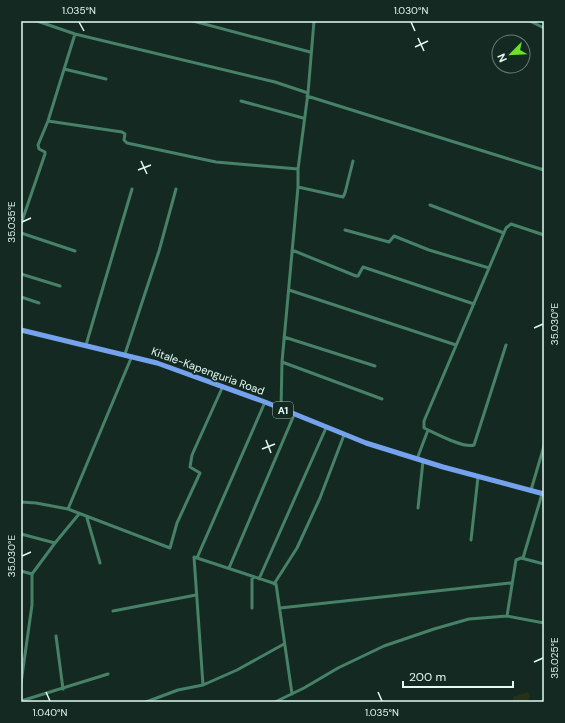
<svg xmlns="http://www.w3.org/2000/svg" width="565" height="723" font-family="'DM Sans',sans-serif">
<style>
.green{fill:#253218}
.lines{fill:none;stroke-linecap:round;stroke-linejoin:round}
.minor{stroke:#468168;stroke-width:3}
.trunk{stroke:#74a2ec;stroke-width:5}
.ticks{fill:none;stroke:#e0fbf2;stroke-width:1.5}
.labels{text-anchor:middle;stroke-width:3.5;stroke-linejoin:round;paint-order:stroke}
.shield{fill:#152923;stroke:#a3bcb4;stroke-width:1}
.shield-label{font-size:10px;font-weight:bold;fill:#e0fbf2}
.street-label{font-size:11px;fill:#e0fbf2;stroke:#152923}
.neatline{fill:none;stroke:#e0fbf2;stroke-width:1.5}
.ticks-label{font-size:10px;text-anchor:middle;fill:#e0fbf2}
</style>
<rect width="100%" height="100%" fill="#152923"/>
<path class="green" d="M528 692 530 697 527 702H513V697Z"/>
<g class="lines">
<path class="minor" d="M37 21 75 34 275 82 308 93
M193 21 310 52
M530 21 544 28
M64 69 106 79
M307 96 544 170
M241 101 303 118
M48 121 122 132 125 134 124 140 127 143 216 162 298 169
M298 187 343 197 345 193 353 161
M430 205 504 233
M21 224 45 154V152L39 149 38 145 48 121 75 34
M345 230 389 242 394 236 429 250 489 268
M21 233 75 251
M292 250 356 276H358L363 267 474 304
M21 274 60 286
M289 290 456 345
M21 297 39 303
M284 337 375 366
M86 345 132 189
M506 345 474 445C464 449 435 433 424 428V421L506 228 511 224 544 235
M125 354 159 251 176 189
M282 362 382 399
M281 409 282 362 298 187V169L308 93 314 21
M417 459 428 430
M531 490 544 446
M21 502 36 503 68 509 170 548 177 523 200 473 190 467 192 455 223 386
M418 508 423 461
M68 509 132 356
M87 518 100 563
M21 534 55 543
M471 540 478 477
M197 558 265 402
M523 558 542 494
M229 568 294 415
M21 571 32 574
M252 576V608
M259 579 326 428
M274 584 297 548 320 498 344 435
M280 608 511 583
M113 611 196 595
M507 616 516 560 521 558 544 564
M56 636 63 689
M21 683 32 605V574L55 543 79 514
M203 685 237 670 284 644
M21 701 108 674
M146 702 178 690 203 685 194 557 276 584 292 694
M275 702 304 688 338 668 384 646 434 629 469 619 507 616 544 623"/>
<path class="trunk" d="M21 330 157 363 265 402 366 443 443 467 544 494"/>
</g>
<path class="ticks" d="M79 22 84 31M411 22 415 31M418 38 424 51M415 47 428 41M141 161 147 174M138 170 151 165M22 222 31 218M534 328 543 324M266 440 271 453M262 449 275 444M22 556 31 552M534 662 543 658M46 692 50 701M378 692 382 701"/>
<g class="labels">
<rect class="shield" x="273" y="402" width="20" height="16" rx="3"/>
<g class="shield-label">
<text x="283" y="414">A1</text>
</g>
<g class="street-label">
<text transform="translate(208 371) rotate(20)" y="4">Kitale-Kapenguria Road</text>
</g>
</g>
<rect width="565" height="723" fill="none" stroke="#152923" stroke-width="44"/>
<g transform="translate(511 54) rotate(246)"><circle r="19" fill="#152923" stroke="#667d76"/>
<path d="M0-3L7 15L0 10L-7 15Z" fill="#6ae126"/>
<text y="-6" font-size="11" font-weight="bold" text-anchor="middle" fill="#e0fbf2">N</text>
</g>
<path d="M403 681v6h110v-6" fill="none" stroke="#e0fbf2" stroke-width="2"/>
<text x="409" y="681" font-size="12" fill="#e0fbf2" stroke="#152923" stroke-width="3" paint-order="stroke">200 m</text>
<rect x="22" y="22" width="521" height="679" class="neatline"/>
<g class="ticks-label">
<text x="79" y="14">1.035°N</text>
<text x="411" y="14">1.030°N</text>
<text transform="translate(11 222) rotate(-90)" y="4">35.035°E</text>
<text transform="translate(554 324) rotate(-90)" y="4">35.030°E</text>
<text transform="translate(11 556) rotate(-90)" y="4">35.030°E</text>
<text transform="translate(554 658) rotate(-90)" y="4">35.025°E</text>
<text x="50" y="716">1.040°N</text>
<text x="382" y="716">1.035°N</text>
</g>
</svg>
